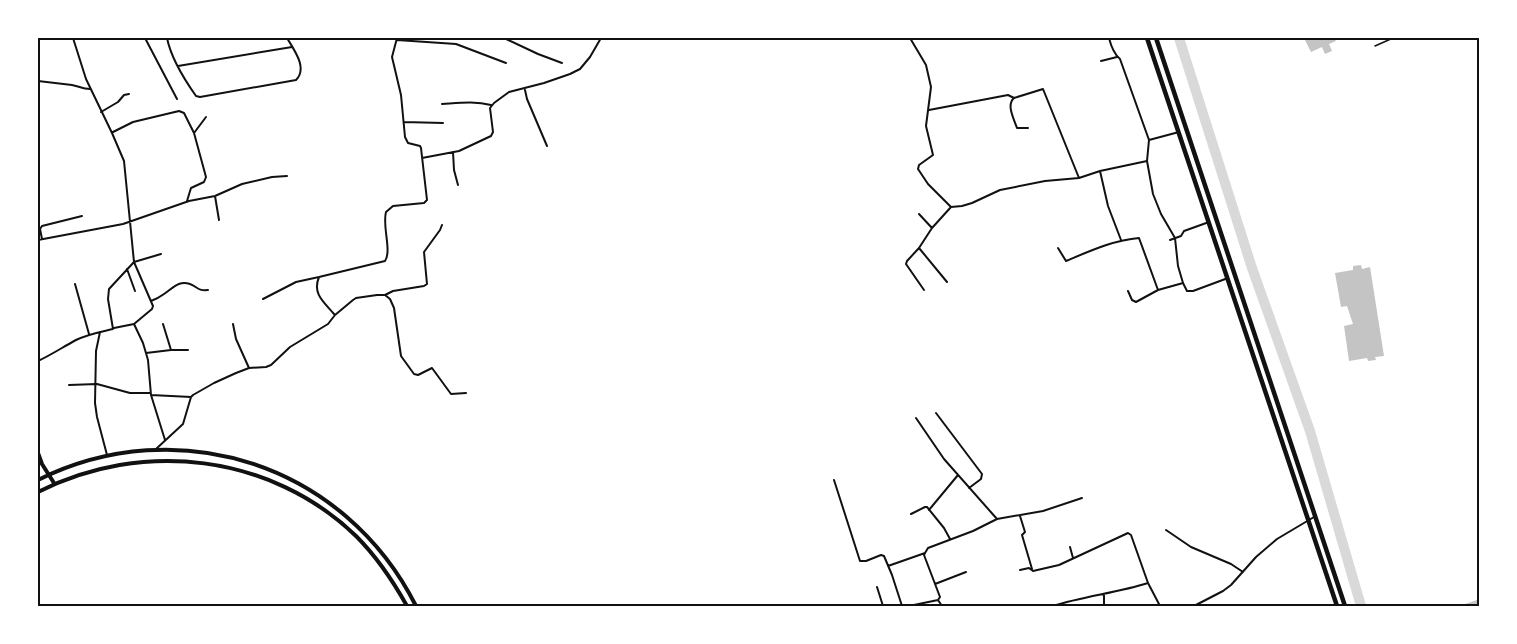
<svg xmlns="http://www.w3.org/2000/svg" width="1517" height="644" font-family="Spectral,serif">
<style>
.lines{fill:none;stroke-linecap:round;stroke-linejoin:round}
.river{stroke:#d9d9d9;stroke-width:10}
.building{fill:#c4c4c4}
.service{stroke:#111;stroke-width:1.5}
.minor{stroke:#111;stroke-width:2}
.primary{stroke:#111;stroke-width:4}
.trunk{stroke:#111;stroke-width:4.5}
.neatline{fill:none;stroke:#111;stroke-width:2}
</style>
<rect width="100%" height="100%" fill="#fff"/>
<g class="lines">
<path class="river" d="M1179 38 1252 268 1310 431 1361 606"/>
</g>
<path class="building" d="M1304 38H1334L1336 41 1329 44 1332 51 1325 54 1322 47 1311 52Z
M1361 265 1362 269 1370 267 1384 356 1375 357 1376 360 1368 361 1367 358 1349 361 1344 326 1353 324 1347 306 1341 307 1335 273 1353 270V266Z
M1480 599V606H1466L1465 604Z"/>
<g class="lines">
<path class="service" d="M1375 46 1393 38"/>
<path class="minor" d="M145 38 177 99
M167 38C171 58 184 79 196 96L200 97 296 80C308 68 294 50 287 38
M504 38 538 54 562 63
M910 38 926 65 931 87 926 126 933 155 919 165 918 169 928 184 951 207
M1109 38C1111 46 1114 54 1120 59L1149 140
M38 39 42 38
M397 40 456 44 506 63
M1101 61 1117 57
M178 66 292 47
M38 81 72 85C78 86 83 89 90 89
M525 90 527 99 547 146
M442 104C459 103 475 101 491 105
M929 110 1008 95 1014 98
M101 112 118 102 124 95 129 94
M404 122 443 123
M1028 128H1017C1014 119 1006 105 1014 98L1043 89 1079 178
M113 132 133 122 179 111 184 113 194 133 206 177 204 182 191 188 187 201
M194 133 206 117
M453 152 454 170 458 185
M422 158 459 151 491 136 493 132 490 108 494 103 509 92 544 83 570 74 580 69 590 57 601 38
M1147 161 1153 194 1161 214 1175 238 1178 266 1183 283 1187 291H1193L1228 278
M1100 171 1108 206 1121 240
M215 196 219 220
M919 214 932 228
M42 239 40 229 42 226 82 216
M38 240 123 224 189 201 215 196 242 184 272 177 287 176
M1170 240 1181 236 1184 231 1209 222
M919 248 947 282
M1058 248 1066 261C1090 251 1114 240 1139 238L1158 290
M161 254 134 262 153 306 152 309 134 324 143 343 148 360 151 395 191 397
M127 269 135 291
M75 284 89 334
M924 290 906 264 907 261 919 248 932 228 951 207 962 206 972 203 1000 190 1045 181 1079 178 1100 171 1147 161 1149 140 1179 132
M1128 291 1132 300 1136 302 1158 290 1183 283
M385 295 393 291 424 286 427 284 424 252 440 230 442 225
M263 299 296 282 319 277
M151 301C156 299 160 297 164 294 173 288 179 280 190 284 198 287 197 291 208 290
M334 314C324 302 312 294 319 277L385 261C392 251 382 226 386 212L393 206 424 203 427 200 421 148 420 146 408 143 405 137 401 95 392 57 397 38
M163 324 171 350
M233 324 236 339 249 368
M114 328 134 324
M100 332 96 351 95 403 97 417 107 455
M146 353 171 350H188
M38 361C51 355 63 347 76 340 88 334 100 332 113 329L108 299 109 289 134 262 124 161 112 133 86 79 73 38
M69 385 97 384 130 393H150
M151 395 165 440
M936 413 982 474 981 479 969 488
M916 418 944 459 997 519
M156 449 183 424 191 397 193 395 214 383 236 373 249 368 266 367 271 365 290 347 328 324 335 315 353 300 356 298 377 295H385L390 299 394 308 401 356 414 374 418 375 432 368 451 394 466 393
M834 480 860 561H866L881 555 884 556 892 575 902 606
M929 510 958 475
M911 514 925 507H927L944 528 950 539
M1020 516 1025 532 1022 535 1032 569
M1166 530 1191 547 1231 564 1243 572
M1070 547 1073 558
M888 566 925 553
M1020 570 1029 568 1033 571 1059 565 1128 533 1131 535 1148 583
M935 584 966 572
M877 587 883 606
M1104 594V606
M909 606 938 600
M942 606 938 600 940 597 924 555 925 553 928 548 973 531 997 519 1043 511 1082 498
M1053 606C1084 596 1117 593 1148 583L1160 606
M1194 606 1223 591 1231 585 1256 557 1277 539 1314 517"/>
<path class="primary" d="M38 453 42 464 54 483
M38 480C179 410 345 465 416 606
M38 492C142 439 271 454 356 536 377 557 393 581 407 606"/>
<path class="trunk" d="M1147 38C1212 227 1272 417 1337 606
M1156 38 1345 606"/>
</g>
<rect width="1517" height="644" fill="none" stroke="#ffffff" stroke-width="78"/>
<rect x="39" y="39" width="1439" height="566" class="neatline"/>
</svg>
